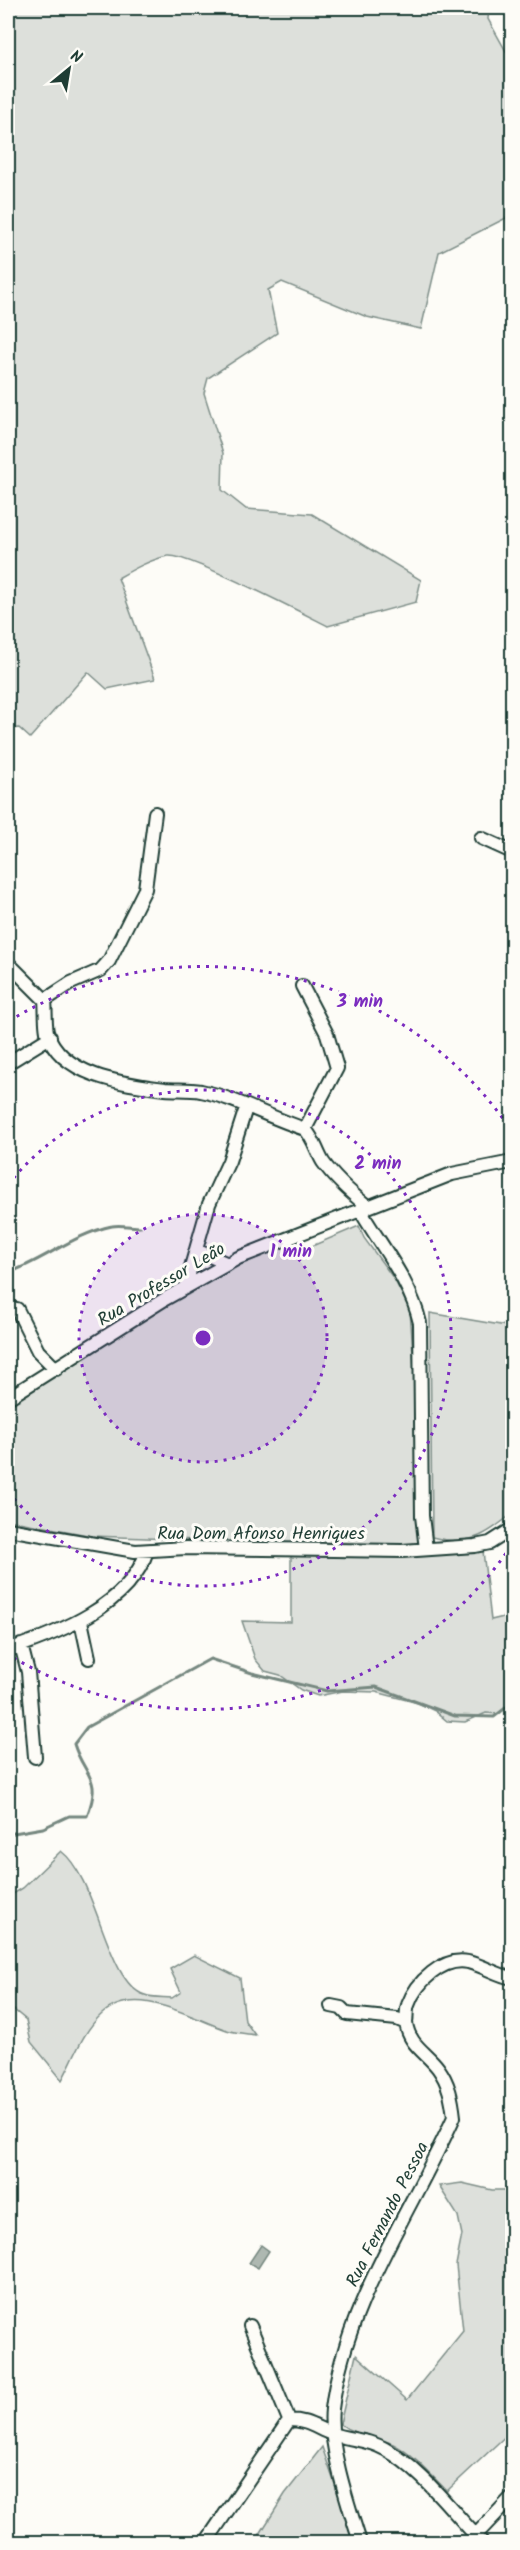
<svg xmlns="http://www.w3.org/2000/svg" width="520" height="2550" font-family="Kalam,sans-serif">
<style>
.green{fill:#dde0db;stroke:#7e8e88;stroke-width:1.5}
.water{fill:#aeb8b1;stroke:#75877f;stroke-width:1.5}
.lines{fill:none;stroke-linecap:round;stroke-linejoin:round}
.stream{stroke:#75877f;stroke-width:3}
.minor-casing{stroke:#1f3d34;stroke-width:16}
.minor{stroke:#fdfcf7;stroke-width:12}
.ring{fill:none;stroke:#7b2cbf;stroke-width:3;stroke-dasharray:3 6}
.labels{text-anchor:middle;stroke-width:6;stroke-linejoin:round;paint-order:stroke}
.street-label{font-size:18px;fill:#1f3d34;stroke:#fdfcf7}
.centre{fill:#7b2cbf;stroke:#fdfcf7;stroke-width:3}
.ring-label{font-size:18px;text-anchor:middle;font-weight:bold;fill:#7b2cbf;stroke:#fdfcf7;stroke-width:6;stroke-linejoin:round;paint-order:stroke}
</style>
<rect width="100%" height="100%" fill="#fdfcf7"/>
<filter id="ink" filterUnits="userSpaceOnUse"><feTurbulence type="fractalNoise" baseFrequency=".0167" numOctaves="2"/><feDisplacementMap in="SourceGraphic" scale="12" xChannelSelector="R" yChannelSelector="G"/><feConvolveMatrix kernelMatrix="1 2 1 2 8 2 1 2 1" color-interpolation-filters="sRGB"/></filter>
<g filter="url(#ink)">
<path class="green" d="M8 8H489L488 19 512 62V215L439 252 421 329 367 317 282 282 268 290 277 333 208 378 204 393 223 453 222 490 246 509 312 514 421 580 416 602 328 626C304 614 187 553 168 556 151 559 132 570 118 578L155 679 107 689 88 672 30 738 19 728 8 729Z
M359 1226 364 1238 394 1279 410 1310 417 1412 419 1544 324 1545 93 1536 8 1520V1403L25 1395 70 1360 171 1295 288 1239 293 1252H298Z
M430 1313 512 1327V1514C484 1536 469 1547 432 1537Z
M483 1551 491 1620 512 1615V1701L498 1714 486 1713 465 1722 447 1721 435 1711 418 1703 376 1692 343 1691 318 1696 301 1690 280 1675 265 1671 255 1659 242 1621 291 1622V1556Z
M61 1851C98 1879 106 1983 145 1995 153 1998 164 1997 172 1998L181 1992 170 1969 194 1955 240 1978 245 2021 255 2035C245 2033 233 2033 224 2029 191 2018 136 1983 102 2014 83 2031 74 2058 62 2080L31 2042 26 2020 8 2005V1897L23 1888Z
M462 2183 492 2190H512V2430L447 2491C431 2475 414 2455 393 2444 376 2436 356 2436 340 2424L356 2355 407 2400 463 2331 456 2265 462 2235 458 2216 439 2186Z
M322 2447 355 2542H255L285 2494Z"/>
<path class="water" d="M261 2245 269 2251 258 2268 249 2263Z"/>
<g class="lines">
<path class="stream" d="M8 1273C43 1261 74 1234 112 1226 120 1224 132 1227 140 1227
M8 1834 43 1828 69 1816H87C103 1776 84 1777 74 1744L87 1727 210 1659 252 1673 327 1691 376 1687 455 1716 494 1717 512 1703"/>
<defs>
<path id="minor" d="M481 838 512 852
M8 963 45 1000C46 1009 45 1022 47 1032 61 1077 126 1084 165 1089 177 1090 189 1089 201 1091 236 1098 270 1118 305 1129 314 1139 316 1150 323 1162 335 1179 351 1193 367 1206L363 1215C384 1250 411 1283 420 1323L422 1516 426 1549
M302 986 327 1034 337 1068 305 1129
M45 1000 71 983 101 970 109 961 145 889 155 813
M8 1063 50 1037
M196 1250 228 1264
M185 1288 209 1204 229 1161 246 1108
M17 1309 38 1351 56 1369
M8 1398 165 1299 238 1258 452 1174 512 1162
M8 1529 135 1551 186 1548 402 1551 475 1546 490 1543 512 1529
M81 1621 89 1658
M21 1645 28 1672 35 1757
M8 1650C58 1633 129 1606 147 1551
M331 2006 341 2008 347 2014 397 2019 406 2023C407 2017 406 2010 408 2005 416 1982 443 1957 468 1962 484 1966 497 1975 512 1978
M250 2326 289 2420
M475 2536 512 2497
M206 2542 289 2420C307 2420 316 2428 332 2434 350 2440 368 2439 385 2449 423 2470 452 2512 482 2542
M360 2542C349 2507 328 2445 332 2409 344 2306 412 2210 454 2117 452 2099 449 2083 438 2068 426 2052 409 2045 406 2023"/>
</defs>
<use href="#minor" class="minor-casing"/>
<use href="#minor" class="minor"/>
</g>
</g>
<circle cx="203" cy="1338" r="124" fill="#7b2cbf" fill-opacity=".12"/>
<g class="ring">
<circle cx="203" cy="1338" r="124"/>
<path d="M8 1185A248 248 0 1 1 8 1491"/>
<path d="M511 1546A372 372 0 0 1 9 1655M9 1021A372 372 0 0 1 511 1130"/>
</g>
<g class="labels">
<g class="street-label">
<text transform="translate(161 1284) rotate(-31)" y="6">Rua Professor Leão</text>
<text x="261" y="1539">Rua Dom Afonso Henriques</text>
<text transform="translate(387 2214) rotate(-63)" y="6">Rua Fernando Pessoa</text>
</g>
</g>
<circle cx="203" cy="1338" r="9" class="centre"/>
<g class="ring-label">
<text x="360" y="1007">3 min</text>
<text x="378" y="1169">2 min</text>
<text x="291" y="1257">1 min</text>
</g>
<rect width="520" height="2550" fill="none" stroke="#fdfcf7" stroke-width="30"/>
<rect x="15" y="15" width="490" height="2520" fill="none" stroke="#1f3d34" stroke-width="2" filter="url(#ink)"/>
<g transform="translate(69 69) rotate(30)" stroke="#fdfcf7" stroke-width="4.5" paint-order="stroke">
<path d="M0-4.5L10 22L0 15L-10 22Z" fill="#1f3d34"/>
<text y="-9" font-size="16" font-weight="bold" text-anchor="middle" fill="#1f3d34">N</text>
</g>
</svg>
